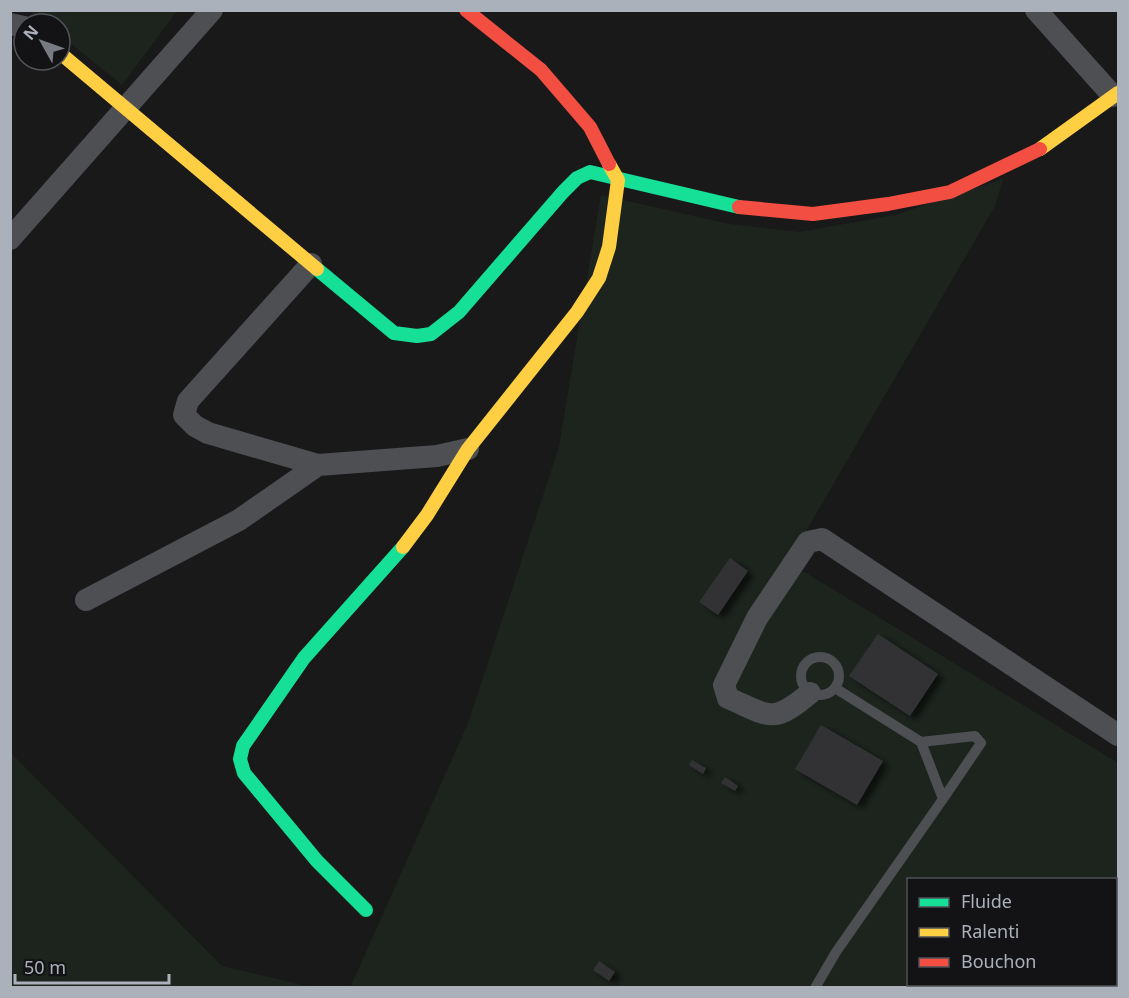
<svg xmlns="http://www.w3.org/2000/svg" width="1129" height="998" font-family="'Noto Sans',sans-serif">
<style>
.green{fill:#1d241e;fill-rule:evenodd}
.building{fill:#323334;filter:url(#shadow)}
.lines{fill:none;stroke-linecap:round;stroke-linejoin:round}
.lane{stroke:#4d4f53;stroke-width:10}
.street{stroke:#4d4f53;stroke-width:22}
.fast{stroke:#16e098;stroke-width:14}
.slow{stroke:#ffcf43;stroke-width:14}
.jam{stroke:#f24e42;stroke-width:14}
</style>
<defs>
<filter id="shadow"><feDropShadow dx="6" dy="4" stdDeviation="3" flood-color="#0009"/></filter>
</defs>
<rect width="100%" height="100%" fill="#19191a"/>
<path class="green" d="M30 11H177L122 85 60 35V24H47Z
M1003 179 995 206 788 562 1118 763V987L350 988 468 723 559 447 601 195 729 224 799 232 895 215ZM908 880H1116V984H908Z
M11 753 222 966 311 987H11Z"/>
<path class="building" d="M730 558 748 571 718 615 699 602Z
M878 634 938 674 910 716 849 676Z
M821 725 883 761 857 805 795 769Z
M692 760 706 768 703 774 689 765Z
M725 777 738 786 735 791 721 783Z
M599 961 615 972 609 981 593 970Z"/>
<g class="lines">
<path class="lane" d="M801 676a19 19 0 1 1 38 0a19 19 0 1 1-38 0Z
M921 742 975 736 981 743 943 799
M815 988 836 952 943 799 921 742 835 688"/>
<path class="street" d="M1036 10 1113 96
M10 24 24 27
M10 239 212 10
M311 264 188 401 184 415 195 426 208 433 318 465
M86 600 239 520 318 465 437 456 468 449
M810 693C772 725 770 716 728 698L724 685 757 618 808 542 822 539 1118 735"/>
<path class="fast" d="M317 269 394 333 417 336 431 334 459 312 563 192 577 178 590 172 739 207
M366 910 317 861 244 773 240 759 243 746 304 658 403 547"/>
<path class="slow" d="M60 53 317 269
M1040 149 1118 93
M403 547 427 515 468 449 577 312 599 278 609 247 618 180 609 164"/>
<path class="jam" d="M466 10 541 70 590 127 609 164
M739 207 813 214 888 204 950 192 1040 149"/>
</g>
<rect width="1129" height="998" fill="none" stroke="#abb1ba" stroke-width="24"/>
<rect x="907" y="878" width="210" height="108" fill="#131316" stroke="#505258" stroke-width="1.5"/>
<rect x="919" y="898" width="30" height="9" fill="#16e098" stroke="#505258" stroke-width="1.5"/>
<text x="961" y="908" font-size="18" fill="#abb1ba">Fluide</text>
<rect x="919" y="928" width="30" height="9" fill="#ffcf43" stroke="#505258" stroke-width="1.5"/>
<text x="961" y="938" font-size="18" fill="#abb1ba">Ralenti</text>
<rect x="919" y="958" width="30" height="9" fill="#f24e42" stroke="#505258" stroke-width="1.5"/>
<text x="961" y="968" font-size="18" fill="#abb1ba">Bouchon</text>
<g transform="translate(42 42) rotate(310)"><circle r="28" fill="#131316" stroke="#505258" stroke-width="1.5"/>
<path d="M0-4.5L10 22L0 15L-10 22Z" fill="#787c82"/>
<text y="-9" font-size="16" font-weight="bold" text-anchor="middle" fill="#abb1ba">N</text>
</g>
<path d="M15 974v9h154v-9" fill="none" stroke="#abb1ba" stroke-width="3"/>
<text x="24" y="974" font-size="18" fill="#abb1ba" stroke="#131316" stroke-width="4.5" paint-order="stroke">50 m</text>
</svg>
